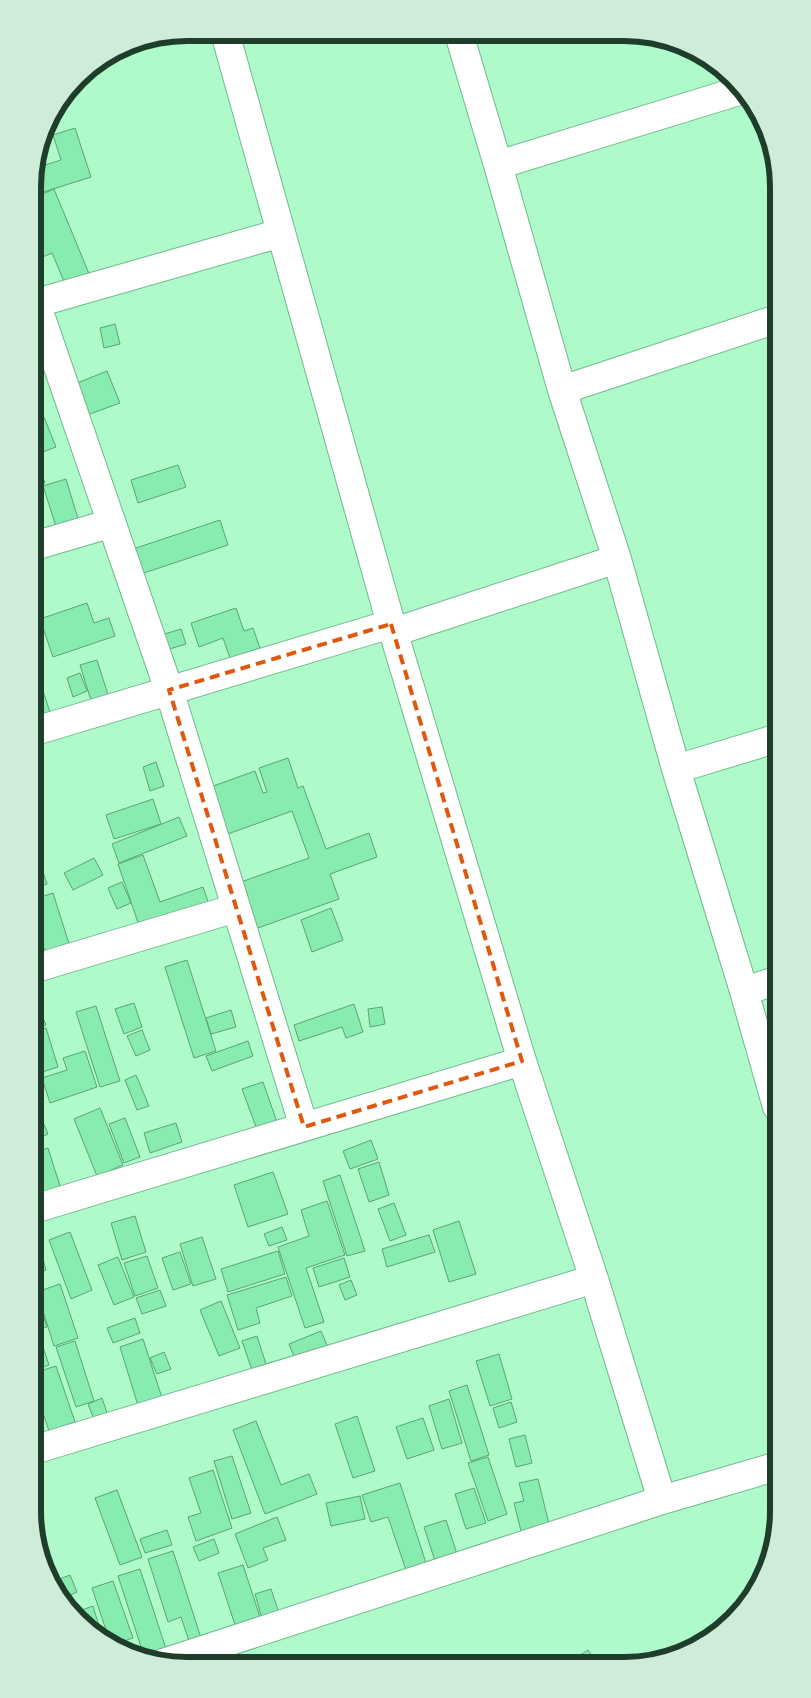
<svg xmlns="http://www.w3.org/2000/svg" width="811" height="1698" font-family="'Public Sans',sans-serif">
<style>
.building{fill:#88ebaf;stroke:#59a477}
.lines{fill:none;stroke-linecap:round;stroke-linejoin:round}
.minor-casing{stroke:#6fba8c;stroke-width:30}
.minor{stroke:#fff;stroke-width:28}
.marked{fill:none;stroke:#de580e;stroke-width:4;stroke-dasharray:10 6;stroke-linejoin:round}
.rim{fill:none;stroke:#1e3e2b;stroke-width:6}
</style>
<rect width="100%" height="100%" fill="#aefaca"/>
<path class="building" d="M75 128 91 177 34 195 33 177 35 168 61 160 53 135Z
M54 189 90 276 66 286 52 253 33 261V198Z
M115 324 120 344 104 348 100 328Z
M107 371 120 403 87 415 75 384Z
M44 417 56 447 35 455 34 451V421Z
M178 465 186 487 138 503 131 480Z
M39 466 45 483 34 487V468Z
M66 479 83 535 61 542 43 486Z
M220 520 228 545 135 576 127 551Z
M87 603 94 623 109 618 115 636 53 657 40 619Z
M236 608 244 631 253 628 260 648 230 658 223 638 199 647 191 623Z
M181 629 186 644 163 651 158 636Z
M97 660 110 701 93 707 80 665Z
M35 667 51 715 35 720Z
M80 673 87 691 73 697 67 678Z
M288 758 298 788 303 786 326 849 369 833 377 857 330 874 339 899 255 929 238 883 309 858 292 811 225 835 208 788 255 771 263 793 267 792 259 768Z
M156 762 164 786 150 791 143 767Z
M153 799 161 824 114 839 106 815Z
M179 817 187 836 119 863 112 844Z
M143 855 160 902 203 887 212 913 143 937 118 864Z
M94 858 103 875 73 890 64 873Z
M43 872 47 884 35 887V874Z
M122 882 131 903 117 909 108 888Z
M53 893 72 953 48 961 36 923 35 899Z
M331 908 343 940 312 952 301 920Z
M187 960 216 1051 194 1058 165 967Z
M134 1003 142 1027 124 1034 115 1009Z
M354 1004 363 1032 346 1038 342 1027 299 1041 294 1025Z
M38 1006 46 1025 36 1029V1007Z
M96 1006 120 1081 100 1087 76 1012Z
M382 1007 385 1024 370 1027 368 1009Z
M231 1010 236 1027 211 1034 206 1018Z
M46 1028 58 1067 36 1074V1031Z
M142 1030 150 1050 136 1056 127 1036Z
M248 1041 253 1056 212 1071 206 1056Z
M85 1051 97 1087 50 1103 42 1078 67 1070 63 1058Z
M136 1075 149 1106 137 1110 125 1080Z
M263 1082 279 1128 259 1135 242 1089Z
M100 1108 123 1165 97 1176 74 1119Z
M36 1110H38L48 1134 37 1139Z
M125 1118 140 1157 124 1163 109 1124Z
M176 1123 182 1142 150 1153 144 1133Z
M371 1140 378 1159 350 1169 343 1151Z
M48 1148 60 1186 37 1194 36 1152Z
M379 1162 389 1195 369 1202 358 1169Z
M273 1172 288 1214 248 1227 234 1185Z
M340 1175 365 1251 347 1256 323 1181Z
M327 1201 345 1255 306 1268 324 1322 305 1328 278 1247 309 1236 301 1210Z
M394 1203 406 1235 390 1241 378 1209Z
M135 1216 146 1252 122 1260 111 1223Z
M459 1221 476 1274 449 1282 433 1230Z
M282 1227 287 1240 269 1246 264 1234Z
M70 1232 92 1290 71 1299 49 1240Z
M429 1235 435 1252 387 1267 382 1249Z
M202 1237 216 1279 193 1286 180 1244Z
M39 1245 46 1270 37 1273V1246Z
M278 1251 285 1274 228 1292 221 1269Z
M180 1252 191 1284 173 1290 162 1258Z
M147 1256 158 1288 135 1296 124 1263Z
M118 1257 134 1297 114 1305 98 1265Z
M344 1258 350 1277 319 1287 313 1268Z
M286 1277 292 1296 256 1308 260 1323 238 1330 227 1295Z
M351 1280 357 1295 345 1300 339 1285Z
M60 1284 78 1338 54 1346 37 1292Z
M160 1290 166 1306 142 1314 136 1298Z
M37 1296 47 1327 37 1330Z
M221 1301 240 1348 219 1356 200 1310Z
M135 1318 140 1333 113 1343 107 1328Z
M321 1331 333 1360 301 1374 289 1344Z
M257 1336 266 1364 272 1362 277 1375 256 1382 242 1341Z
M143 1339 163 1401 139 1409 120 1347Z
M75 1341 94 1401 76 1407 56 1347Z
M43 1347 49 1365 37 1369V1349Z
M164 1352 171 1369 157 1374 150 1358Z
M499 1354 512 1399 490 1406 476 1361Z
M56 1366 75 1422 49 1431 37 1395V1372Z
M467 1385 489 1455 471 1461 449 1391Z
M102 1398 110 1422 97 1427 88 1404Z
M449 1399 462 1443 442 1449 429 1406Z
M511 1402 517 1422 499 1428 493 1408Z
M357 1416 375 1471 353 1478 335 1424Z
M423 1418 434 1450 407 1459 396 1427Z
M256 1421 281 1485 309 1474 317 1494 265 1514 233 1430Z
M525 1435 532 1463 516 1467 509 1439Z
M232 1456 251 1513 232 1519 214 1461Z
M488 1457 507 1514 488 1521 468 1463Z
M213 1470 232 1528 196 1541 188 1517 201 1513 189 1478Z
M538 1479 552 1536 524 1543 514 1503 524 1501 519 1483Z
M400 1483 427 1566 407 1573 388 1517 371 1522 362 1495Z
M474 1488 486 1523 466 1529 455 1494Z
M117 1490 142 1557 120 1565 95 1498Z
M360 1496 365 1519 331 1526 326 1503Z
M277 1517 286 1540 263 1548 268 1560 248 1568 235 1534Z
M446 1520 459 1560 437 1567 424 1527Z
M167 1530 172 1545 145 1553 140 1539Z
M214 1539 219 1553 199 1561 193 1547Z
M173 1551 201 1638 189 1641 181 1617 168 1622 148 1559Z
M243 1565 262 1623 237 1631 218 1573Z
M140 1569 166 1649 144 1656 118 1576Z
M70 1575 77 1592 62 1599 54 1581Z
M113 1581 133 1638 118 1643 109 1639 92 1588Z
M271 1589 280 1616 263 1622 255 1594Z
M93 1606 102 1636 85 1627 73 1613Z
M588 1650 595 1660 571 1661Z
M460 1655 463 1661H446Z"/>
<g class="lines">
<defs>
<path id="minor" d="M225 33 391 624 522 1061 594 1279 662 1500
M459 34 498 165 562 390 617 559 676 769 744 991 777 1107
M498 165 742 90
M36 303 169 690 304 1127
M33 304 281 233
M562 390 774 320
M34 546 112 523
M394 632 617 559
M35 731 391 624
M676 769 775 739
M36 968 236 908
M744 991 776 981
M37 1208 522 1061
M37 1449 594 1279
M163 1663 662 1500 778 1466"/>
</defs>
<use href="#minor" class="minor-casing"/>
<use href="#minor" class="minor"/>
</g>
<path class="marked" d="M391 624 522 1061 304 1127 169 690Z"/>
<path d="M0 0H811V1698H0ZM187 41H624A146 146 0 0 1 770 187V1511A146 146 0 0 1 624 1657H187A146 146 0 0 1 41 1511V187A146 146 0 0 1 187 41Z" fill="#cfecd9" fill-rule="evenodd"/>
<path class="rim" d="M187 41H624A146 146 0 0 1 770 187V1511A146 146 0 0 1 624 1657H187A146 146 0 0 1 41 1511V187A146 146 0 0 1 187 41Z"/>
</svg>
